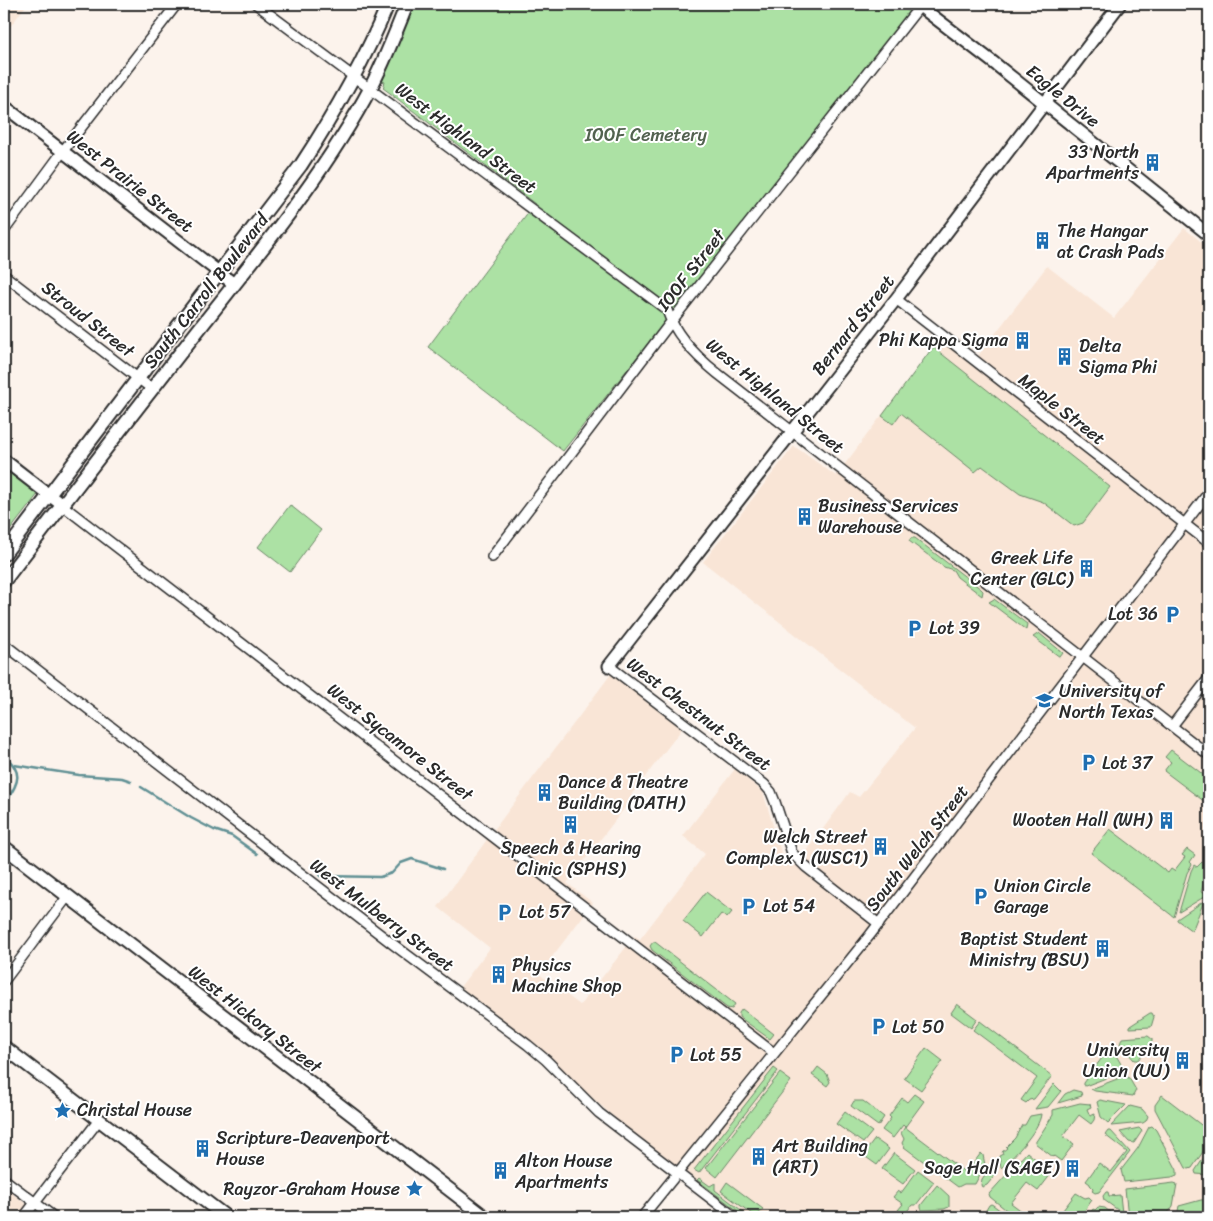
<svg xmlns="http://www.w3.org/2000/svg" width="1213" height="1221" font-family="Sriracha,sans-serif">
<style>
.built{fill:#f9e5d6}
.green{fill:#ace1a4;stroke:#6c8668}
.lines{fill:none;stroke-linecap:round;stroke-linejoin:round}
.stream{stroke:#609094;stroke-width:2.5}
.minor-casing{stroke:#2b2b2b;stroke-width:12}
.tertiary-casing{stroke:#2b2b2b;stroke-width:15}
.secondary-casing{stroke:#2b2b2b;stroke-width:16}
.minor{stroke:#fff;stroke-width:9}
.tertiary{stroke:#fff;stroke-width:11}
.secondary{stroke:#fff;stroke-width:12}
.labels{text-anchor:middle;stroke-width:4;stroke-linejoin:round;paint-order:stroke}
.street-label{font-size:18px;fill:#2b2b2b;stroke:#fff}
.park-label{font-size:18px;fill:#52624f;stroke:#fff}
.poi-label{font-size:18px;fill:#2b2b2b;stroke:#fff;text-anchor:start}
</style>
<rect width="100%" height="100%" fill="#fcf3ec"/>
<filter id="ink" filterUnits="userSpaceOnUse"><feTurbulence type="fractalNoise" baseFrequency=".02" numOctaves="2"/><feDisplacementMap in="SourceGraphic" scale="10" xChannelSelector="R" yChannelSelector="G"/><feConvolveMatrix kernelMatrix="1 2 1 2 8 2 1 2 1" color-interpolation-filters="sRGB"/></filter>
<g filter="url(#ink)">
<path class="built" d="M4 4H27L4 35Z
M1184 228 1209 248V1217H744L615 1118 580 1087 537 1045 460 987 490 948 438 907 496 827 611 674 682 729 631 795 633 797 567 883 593 903 539 974 580 1005 635 936 640 939 705 854 683 836 735 769 763 792 781 852 787 862 795 867 850 792 859 797 915 728 703 562 794 446 836 476 942 335 975 360 1047 266 1114 318Z
M4 1187 27 1205 18 1217H4Z"/>
<path class="green" d="M415 4H898L909 12 563 451 428 347 535 204 395 97 394 98V96L383 88 385 82 382 81Z
M933 347 1110 487 1083 523 1074 526 1043 502 1020 494 982 466 975 472 901 413 893 424 882 416Z
M4 467 38 494 4 538Z
M290 505 321 530 290 572 258 547Z
M911 538H915L981 589 983 591 982 596 957 577 953 570 944 567 909 541Z
M994 599 1027 624 1026 630 989 602Z
M1039 633 1063 653 1060 657 1033 637Z
M1171 750 1209 779V805L1164 771 1171 762 1165 757Z
M1110 829 1168 873 1171 869 1174 871 1185 857 1182 855 1187 849 1195 855 1190 862 1192 864 1187 873 1174 917 1091 853Z
M1202 862 1209 868V876H1206L1201 892 1206 894 1204 897 1179 912 1191 871 1194 865 1197 867Z
M706 892 732 912 727 918 721 914 703 937 683 921Z
M1204 901 1192 931 1177 920V919Z
M653 942H655L735 1004 732 1009 727 1008 652 950 650 946Z
M957 1004 977 1019 971 1028 951 1013Z
M742 1009 774 1034 770 1039 739 1017V1013Z
M1150 1013H1152L1154 1017 1151 1027 1130 1028V1026Z
M980 1021 1052 1076 1034 1099 1029 1100 1026 1103 1021 1100 1037 1078 973 1030Z
M1148 1036 1152 1039V1042L1138 1060H1134L1120 1044 1122 1038Z
M926 1048 943 1061 921 1090 904 1078Z
M1110 1050 1114 1052 1124 1069 1122 1072 1085 1086 1083 1085V1083L1105 1054Z
M818 1067 827 1074 830 1082 827 1086 812 1075Z
M774 1068 778 1071 699 1173 694 1170Z
M780 1073 791 1081 717 1177 706 1168Z
M1125 1076 1129 1078 1136 1090 1133 1096 1095 1091 1091 1089Z
M1054 1084 1061 1091 1048 1107 1035 1109Z
M1073 1090 1081 1092 1082 1096 1058 1103 1065 1094Z
M914 1094 924 1101 905 1127 966 1173 981 1153 983 1155 985 1165 975 1184H964L958 1187 904 1147 902 1143 904 1139 901 1133 905 1127 903 1125 893 1138 882 1130 891 1118 889 1116 902 1098 907 1102Z
M1162 1095 1209 1131V1143L1192 1168 1189 1169 1186 1168 1155 1109V1105Z
M1100 1100 1126 1105 1108 1123 1101 1117 1097 1102Z
M854 1101H863L884 1117 878 1126 851 1106Z
M1080 1103 1090 1104 1091 1107 1087 1109 1090 1116 1095 1114 1094 1120 1091 1124 1079 1115 1063 1136 1074 1144 1061 1161 1054 1156 1053 1157 1035 1143 1053 1115V1110Z
M1130 1106 1142 1109 1148 1116 1146 1121 1143 1123 1111 1126Z
M845 1112 872 1132 863 1143 836 1124Z
M1041 1114C1040 1129 1013 1158 1001 1168L999 1156 1003 1154 1002 1152 1007 1148 1006 1147 1015 1138 1022 1125H1025L1030 1116Z
M1152 1126 1156 1130 1177 1170V1175L1172 1177 1124 1182 1121 1170 1138 1148 1149 1127Z
M1139 1128 1142 1131 1134 1143 1129 1142 1120 1132Z
M1108 1131H1111L1130 1152 1099 1192 1095 1193 1092 1191 1093 1188 1090 1185V1184L1086 1181 1099 1163 1111 1172 1127 1152 1105 1135Z
M875 1139 889 1149 877 1165 863 1155Z
M1209 1150V1170L1206 1173 1208 1175 1196 1174 1195 1171Z
M1027 1152 1045 1167 1044 1169 1051 1174 1038 1191 1027 1183 1011 1203 1023 1212 1019 1217H1015L990 1197 989 1194Z
M894 1153 915 1169 903 1184 882 1169Z
M993 1164 995 1165 996 1174 987 1185 982 1187 981 1185 982 1179Z
M918 1170 934 1182 916 1205H912L904 1215 898 1210 903 1204 893 1197 898 1191 901 1193Z
M699 1178 710 1186 715 1183V1190L750 1217H746L697 1180Z
M727 1182 763 1209 756 1217 721 1191Z
M1174 1183 1177 1184 1173 1206 1165 1217H1128L1125 1189Z
M937 1185 949 1196V1207L944 1209 922 1210 921 1208V1205Z
M1106 1192H1108L1109 1196 1120 1195 1122 1213 1104 1200 1103 1196Z
M1076 1193 1085 1198 1089 1197 1092 1200 1080 1217H1072L1063 1210Z
M1201 1200H1206L1209 1202V1217H1184L1178 1211 1179 1206Z
M991 1204 993 1205 1009 1217H982L989 1205Z
M1098 1207 1105 1208 1116 1217H1087L1093 1209 1095 1210Z"/>
<g class="lines">
<path class="stream" d="M4 755C26 775 17 783 4 805
M14 765 79 775 122 778 131 781
M141 787 191 818 214 830 232 836 257 854
M320 876 380 877 392 873 401 863 412 859 443 869"/>
<defs>
<path id="minor" d="M256 4 667 310C675 335 697 357 717 373L1209 755
M4 231 63 151 177 4
M4 275 152 389
M896 299 1209 543
M62 505 774 1053
M492 557 671 322 920 6
M4 644 394 945 528 1045 546 1060 599 1113 735 1217
M609 666 764 784 771 792 775 802 792 853 806 867 879 924
M1172 726 1209 678
M4 981 68 896
M4 1179 54 1217
M24 1217 99 1120
M642 1217 870 935 1209 492"/>
<path id="tertiary" d="M917 4 994 63 1209 235
M4 106 234 284
M4 460 62 505
M609 666 896 299 1120 4"/>
<path id="secondary" d="M4 554 301 165C335 113 364 62 388 4
M4 581C70 495 136 409 203 324 262 249 326 172 371 87 385 60 396 32 407 4
M4 847 485 1217
M4 1047 226 1217"/>
</defs>
<use href="#minor" class="minor-casing"/>
<use href="#tertiary" class="tertiary-casing"/>
<use href="#secondary" class="secondary-casing"/>
<use href="#minor" class="minor"/>
<use href="#tertiary" class="tertiary"/>
<use href="#secondary" class="secondary"/>
</g>
</g>
<defs>
<symbol id="building-bare" viewBox="-9 -9 18 18"><path d="M-4-6H4V6H1V3H-1V6H-4ZM-2.5-4.3h1.7v1.8h-1.7ZM.8-4.3h1.7v1.8H.8ZM-2.5-1h1.7V.8h-1.7ZM.8-1h1.7V.8H.8Z" fill="#1f6fb2" stroke="#fff" stroke-width="2.5" paint-order="stroke"/></symbol>
<symbol id="parking-bare" viewBox="-9 -9 18 18"><path d="M-3.5-5.5H1a3.5 3.5 0 0 1 0 7H-1V5.5H-3.5ZM-1-3.4V-.6H.8a1.4 1.4 0 0 0 0-2.8Z" fill="#1f6fb2" stroke="#fff" stroke-width="2.5" paint-order="stroke"/></symbol>
<symbol id="university-bare" viewBox="-9 -9 18 18"><path d="M0-5L7-2L0 1L-7-2ZM-4 1L0 2.5L4 1V4Q0 6-4 4Z" fill="#1f6fb2" stroke="#fff" stroke-width="2.5" paint-order="stroke"/></symbol>
<symbol id="sight-bare" viewBox="-9 -9 18 18"><path d="M0-6L1.8-2.2L6-1.7L2.9 1.2L3.7 5.4L0 3.3L-3.7 5.4L-2.9 1.2L-6-1.7L-1.8-2.2Z" fill="#1f6fb2" stroke="#fff" stroke-width="2.5" paint-order="stroke"/></symbol>
</defs>
<g fill-rule="evenodd">
<use href="#building-bare" x="1140" y="150" width="25" height="25"/>
<use href="#building-bare" x="1030" y="228" width="25" height="25"/>
<use href="#building-bare" x="1010" y="328" width="25" height="25"/>
<use href="#building-bare" x="1052" y="344" width="25" height="25"/>
<use href="#building-bare" x="792" y="504" width="25" height="25"/>
<use href="#building-bare" x="1074" y="556" width="25" height="25"/>
<use href="#parking-bare" x="1160" y="602" width="25" height="25"/>
<use href="#parking-bare" x="902" y="616" width="25" height="25"/>
<use href="#university-bare" x="1032" y="688" width="25" height="25"/>
<use href="#parking-bare" x="1076" y="750" width="25" height="25"/>
<use href="#building-bare" x="532" y="780" width="25" height="25"/>
<use href="#building-bare" x="1154" y="808" width="25" height="25"/>
<use href="#building-bare" x="558" y="812" width="25" height="25"/>
<use href="#building-bare" x="868" y="834" width="25" height="25"/>
<use href="#parking-bare" x="968" y="884" width="25" height="25"/>
<use href="#parking-bare" x="736" y="894" width="25" height="25"/>
<use href="#parking-bare" x="492" y="900" width="25" height="25"/>
<use href="#building-bare" x="1090" y="936" width="25" height="25"/>
<use href="#building-bare" x="486" y="962" width="25" height="25"/>
<use href="#parking-bare" x="866" y="1014" width="25" height="25"/>
<use href="#parking-bare" x="664" y="1042" width="25" height="25"/>
<use href="#building-bare" x="1170" y="1048" width="25" height="25"/>
<use href="#sight-bare" x="50" y="1098" width="25" height="25"/>
<use href="#building-bare" x="190" y="1136" width="25" height="25"/>
<use href="#building-bare" x="746" y="1144" width="25" height="25"/>
<use href="#building-bare" x="1060" y="1156" width="25" height="25"/>
<use href="#building-bare" x="488" y="1158" width="25" height="25"/>
<use href="#sight-bare" x="402" y="1176" width="25" height="25"/>
</g>
<g class="labels">
<g class="street-label">
<text transform="translate(1063 96) rotate(39)" y="6">Eagle Drive</text>
<text transform="translate(466 138) rotate(37)" y="6">West Highland Street</text>
<text transform="translate(130 181) rotate(38)" y="6">West Prairie Street</text>
<text transform="translate(691 270) rotate(-52)" y="6">IOOF Street</text>
<text transform="translate(206 291) rotate(-52)" y="6">South Carroll Boulevard</text>
<text transform="translate(88 319) rotate(38)" y="6">Stroud Street</text>
<text transform="translate(853 325) rotate(-52)" y="6">Bernard Street</text>
<text transform="translate(775 396) rotate(39)" y="6">West Highland Street</text>
<text transform="translate(1062 409) rotate(38)" y="6">Maple Street</text>
<text transform="translate(699 714) rotate(37)" y="6">West Chestnut Street</text>
<text transform="translate(400 742) rotate(38)" y="6">West Sycamore Street</text>
<text transform="translate(917 848) rotate(-52)" y="6">South Welch Street</text>
<text transform="translate(382 915) rotate(37)" y="6">West Mulberry Street</text>
<text transform="translate(255 1019) rotate(38)" y="6">West Hickory Street</text>
</g>
<g class="park-label">
<text x="646" y="141">IOOF Cemetery</text>
</g>
<g class="poi-label">
<text x="1139" y="158" text-anchor="end">33 North<tspan x="1139" dy="21">Apartments</tspan></text>
<text x="1057" y="237">The Hangar<tspan x="1057" dy="21">at Crash Pads</tspan></text>
<text x="1008" y="346" text-anchor="end">Phi Kappa Sigma</text>
<text x="1079" y="352">Delta<tspan x="1079" dy="21">Sigma Phi</tspan></text>
<text x="818" y="512">Business Services<tspan x="818" dy="21">Warehouse</tspan></text>
<text x="1073" y="564" text-anchor="end">Greek Life<tspan x="1073" dy="21">Center (GLC)</tspan></text>
<text x="1158" y="620" text-anchor="end">Lot 36</text>
<text x="929" y="634">Lot 39</text>
<text x="1059" y="697">University of<tspan x="1059" dy="21">North Texas</tspan></text>
<text x="1102" y="769">Lot 37</text>
<text x="558" y="788">Dance &amp; Theatre<tspan x="558" dy="21">Building (DATH)</tspan></text>
<text x="1152" y="826" text-anchor="end">Wooten Hall (WH)</text>
<text x="867" y="843" text-anchor="end">Welch Street<tspan x="867" dy="21">Complex 1 (WSC1)</tspan></text>
<text x="571" y="854" text-anchor="middle">Speech &amp; Hearing<tspan x="571" dy="21">Clinic (SPHS)</tspan></text>
<text x="994" y="892">Union Circle<tspan x="994" dy="21">Garage</tspan></text>
<text x="763" y="912">Lot 54</text>
<text x="519" y="918">Lot 57</text>
<text x="1088" y="945" text-anchor="end">Baptist Student<tspan x="1088" dy="21">Ministry (BSU)</tspan></text>
<text x="512" y="971">Physics<tspan x="512" dy="21">Machine Shop</tspan></text>
<text x="892" y="1033">Lot 50</text>
<text x="1169" y="1056" text-anchor="end">University<tspan x="1169" dy="21">Union (UU)</tspan></text>
<text x="690" y="1061">Lot 55</text>
<text x="77" y="1116">Christal House</text>
<text x="216" y="1144">Scripture-Deavenport<tspan x="216" dy="21">House</tspan></text>
<text x="772" y="1152">Art Building<tspan x="772" dy="21">(ART)</tspan></text>
<text x="515" y="1167">Alton House<tspan x="515" dy="21">Apartments</tspan></text>
<text x="1059" y="1174" text-anchor="end">Sage Hall (SAGE)</text>
<text x="400" y="1195" text-anchor="end">Rayzor-Graham House</text>
</g>
</g>
<rect width="1213" height="1221" fill="none" stroke="#fff" stroke-width="20"/>
<rect x="10" y="10" width="1193" height="1201" fill="none" stroke="#2b2b2b" stroke-width="2" filter="url(#ink)"/>
</svg>
